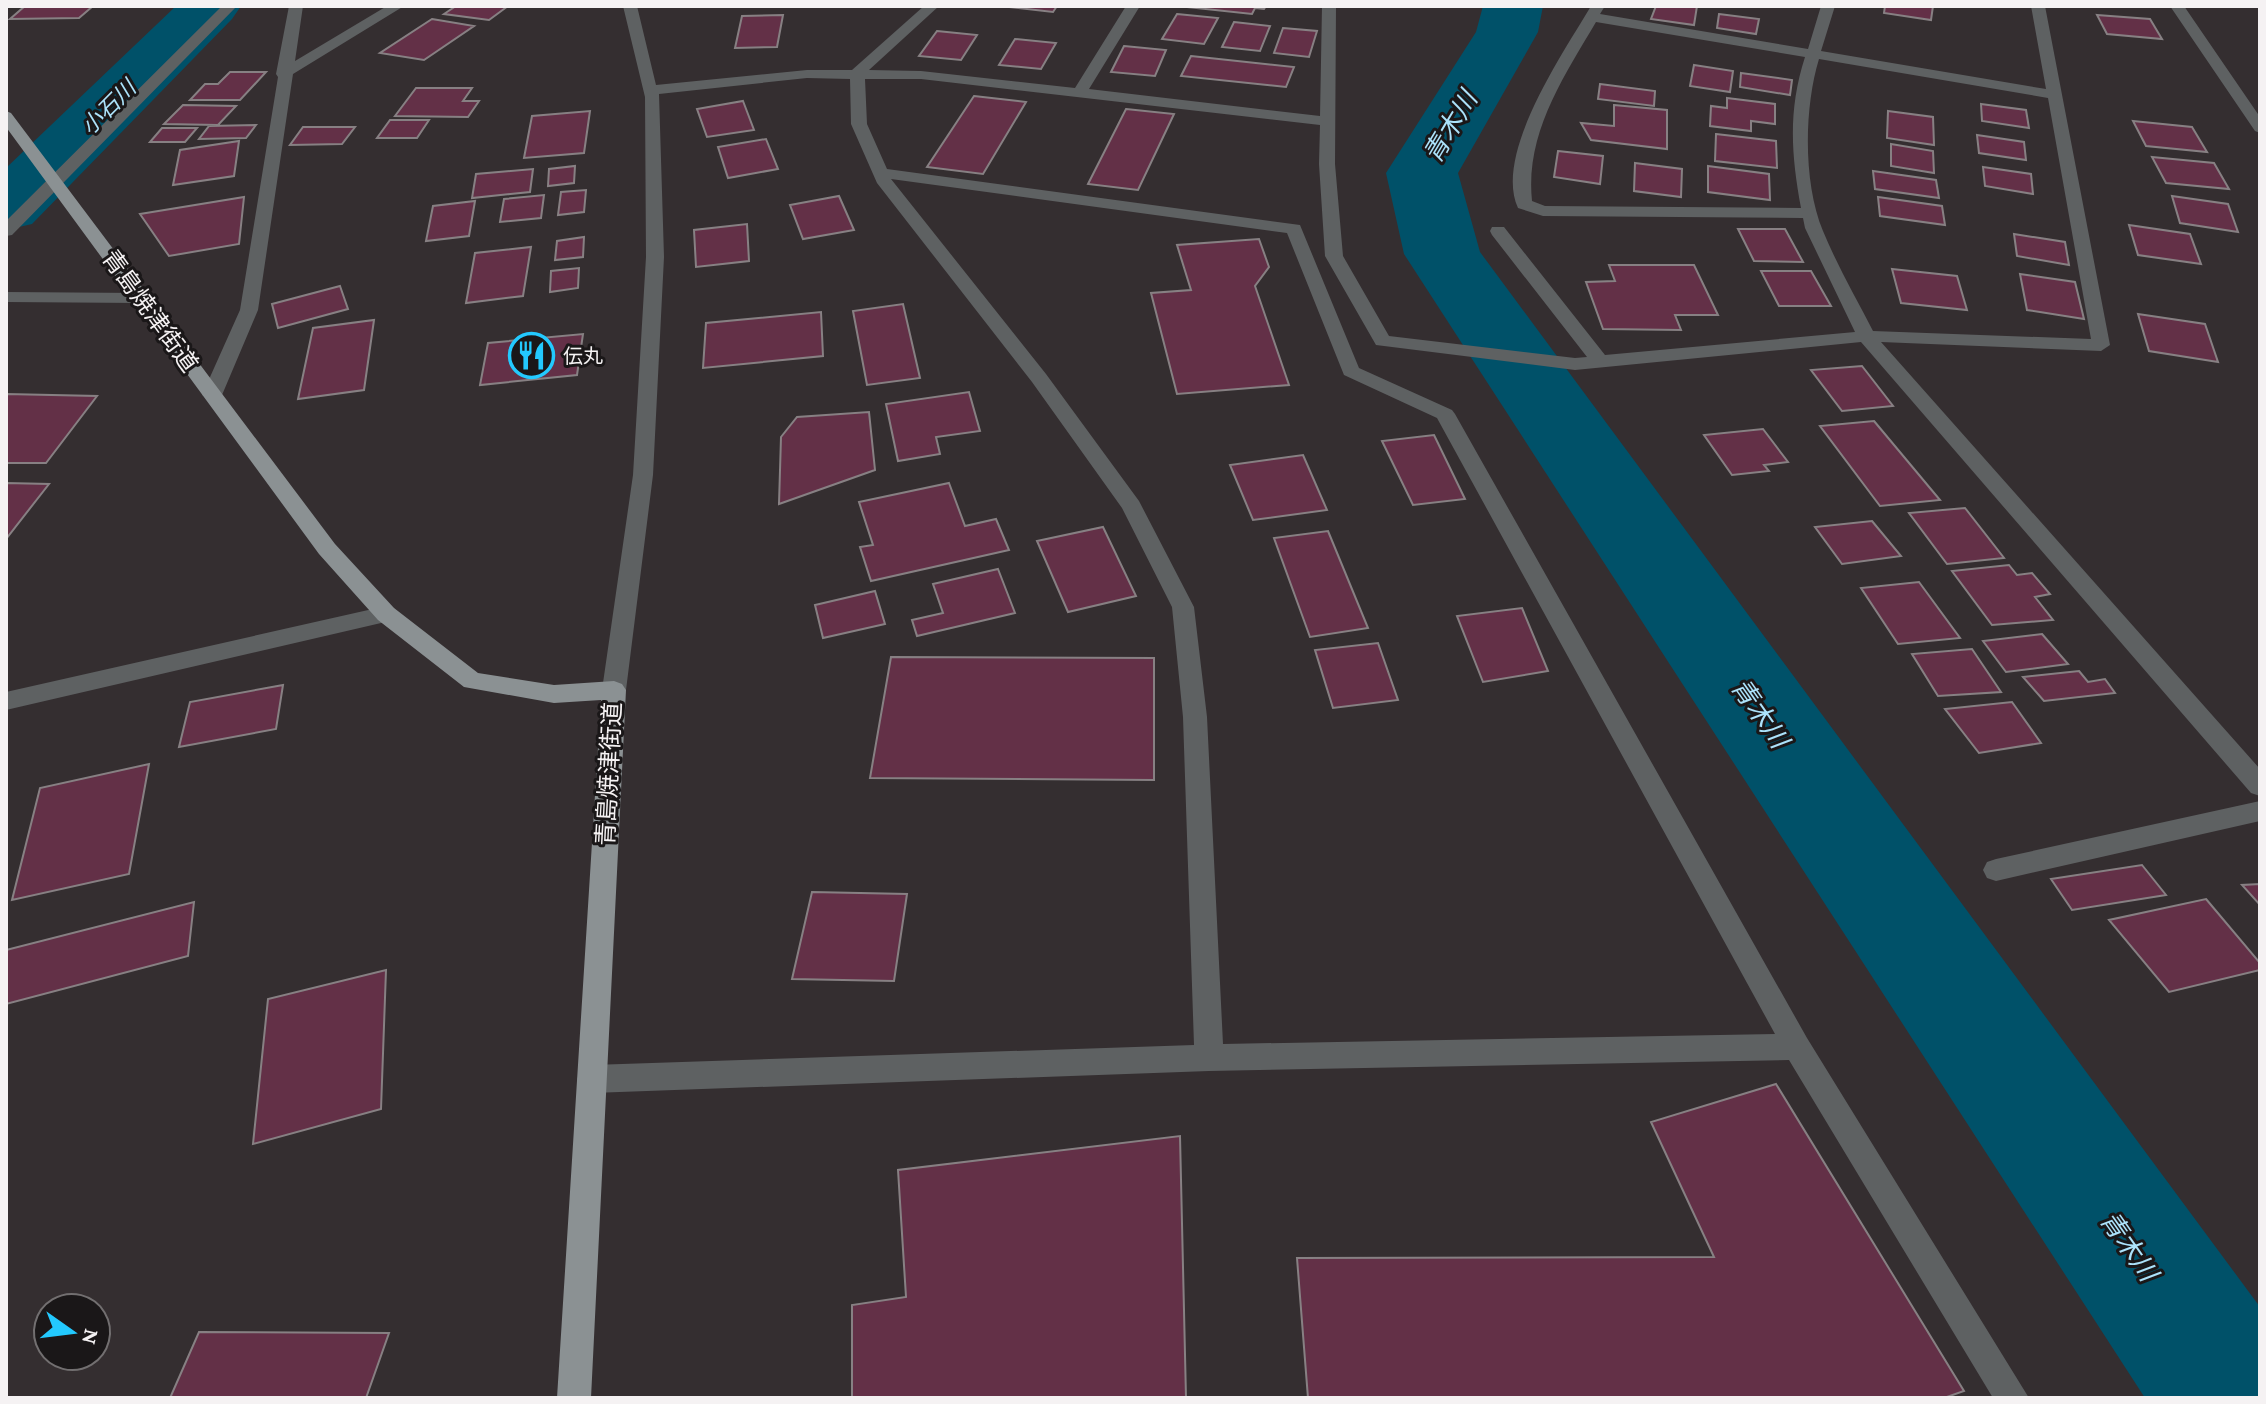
<svg xmlns="http://www.w3.org/2000/svg" width="2266" height="1404" font-family="'Crimson Pro','Noto Sans JP',serif">
<style>
.lines{fill:none;stroke-linecap:round;stroke-linejoin:round}
.river{fill:#005169;fill-rule:evenodd}
.building{fill:#633047;stroke:#878083;stroke-width:2}
.minor{fill:#5e6162;fill-rule:evenodd}
.major{fill:#8b9193;fill-rule:evenodd}
.labels{text-anchor:middle;stroke-width:6;stroke-linejoin:round;paint-order:stroke}
.far-poi-label{font-size:20px;fill:#f5f2f3;stroke:#1a1718;text-anchor:start}
.far-water-label{font-size:22px;font-style:italic;fill:#ace3fb;stroke:#1a1718}
.street-label{font-size:24px;fill:#f5f2f3;stroke:#1a1718}
.water-label{font-size:26px;font-style:italic;fill:#ace3fb;stroke:#1a1718}
</style>
<rect width="100%" height="100%" fill="#342e30"/>
<g class="lines">
<path class="river" d="M176 6H241L232 19 32 224 6 230V168Z
M1483 6H1543L1538 32 1458 173 1480 252 2260 1307V1398H2145L1404 254 1386 173 1476 32Z"/>
</g>
<path class="building" d="M25 6H93L79 18 10 19Z
M456 6H508L489 20 444 14Z
M1057 6 1053 12 1009 7 1010 6Z
M1266 6 1264 9 1255 8 1252 14 1187 7Z
M1656 6H1697L1694 25 1651 19Z
M1885 6H1933L1931 20 1884 13Z
M1177 14 1218 18 1204 44 1162 39Z
M1719 14 1759 19 1756 34 1717 28Z
M783 15 777 47 735 48 742 16Z
M2097 15 2150 19 2162 39 2107 34Z
M432 19 474 26 424 60 380 53Z
M1234 22 1270 26 1260 51 1222 47Z
M1283 28 1317 31 1309 57 1274 53Z
M937 31 977 35 961 60 919 56Z
M1015 39 1056 43 1041 69 999 65Z
M1124 46 1166 50 1155 76 1111 72Z
M1191 56 1294 67 1286 87 1181 76Z
M1694 65 1733 71 1730 92 1690 86Z
M230 72H266L240 100H190L205 84H218Z
M1741 73 1792 80 1790 95 1740 87Z
M1600 84 1655 91 1654 106 1598 99Z
M416 88H472L463 101H479L468 117 395 116Z
M974 96 1026 102 983 174 927 167Z
M1727 98 1775 104V124L1751 121V131L1710 126 1711 106 1727 108Z
M743 101 754 130 707 137 697 109Z
M1981 104 2026 110 2029 128 1982 121Z
M183 105 236 106 218 125 164 124Z
M1614 105 1667 110V149L1591 140 1581 123 1614 126Z
M1126 109 1174 114 1138 190 1088 184Z
M590 111 584 153 524 158 532 116Z
M1888 111 1933 117 1934 145 1887 138Z
M390 120H429L417 138H377Z
M2133 121 2192 127 2207 152 2146 146Z
M256 125 246 138 199 139 209 126Z
M303 127H355L342 144 290 145Z
M162 128H197L185 142H150Z
M1716 134 1776 141 1777 168 1715 161Z
M1977 135 2024 142 2026 160 1979 153Z
M766 139 778 169 728 178 718 147Z
M239 141 234 176 173 185 180 150Z
M1891 144 1933 151 1934 173 1891 166Z
M1558 151 1603 156 1600 184 1554 177Z
M2152 157 2214 163 2229 189 2166 183Z
M1635 163 1682 169 1681 197 1634 191Z
M575 166 574 183 548 186 549 169Z
M1708 166 1769 174 1770 200 1708 192Z
M1983 167 2031 174 2033 194 1985 186Z
M533 169 530 192 472 198 476 174Z
M1873 171 1936 180 1939 198 1875 189Z
M586 190 584 212 558 215 561 192Z
M544 195 541 218 500 222 504 199Z
M839 196 854 230 803 239 790 205Z
M2172 196 2228 204 2238 232 2180 223Z
M244 197 239 244 169 256 140 214Z
M1878 197 1942 206 1945 225 1880 216Z
M475 201 469 236 426 241 433 206Z
M747 224 749 261 696 267 694 230Z
M2129 225 2190 234 2201 264 2138 255Z
M1738 229H1785L1803 262 1754 261Z
M2014 234 2065 242 2069 265 2017 256Z
M584 237 583 257 555 260 557 241Z
M1259 239 1269 267 1255 286 1289 385 1177 394 1151 293 1191 290 1177 245Z
M531 247 523 296 466 303 475 253Z
M1609 265H1694L1718 315H1675L1681 330 1603 329 1586 282 1615 281Z
M579 268 578 288 550 292 551 271Z
M1892 269 1957 276 1967 310 1901 303Z
M1761 271H1811L1831 306H1779Z
M2020 274 2075 282 2084 319 2027 310Z
M340 286 348 309 278 328 272 304Z
M903 304 920 378 867 385 853 311Z
M821 312 823 356 703 368 706 323Z
M2138 314 2205 324 2218 362 2149 351Z
M374 320 364 390 298 399 313 328Z
M583 334 577 375 480 385 488 343Z
M1862 366 1893 406 1842 411 1811 370Z
M969 392 980 431 936 437 940 454 898 461 886 404Z
M6 394 97 396 46 463H6Z
M869 412 875 470 779 504 781 437 797 417Z
M1874 421 1940 500 1880 506 1820 426Z
M1763 429 1788 462 1764 465 1769 471 1732 475 1704 435Z
M1434 435 1465 499 1413 505 1382 441Z
M1303 455 1327 510 1253 520 1230 465Z
M6 483 49 484 6 539Z
M949 483 965 526 996 519 1009 550 871 581 860 547 873 545 859 502Z
M1965 508 2004 558 1947 564 1909 513Z
M1872 521 1901 556 1842 564 1815 527Z
M1103 527 1136 596 1068 612 1037 541Z
M1328 531 1368 628 1310 637 1274 538Z
M2009 565 2017 575 2032 573 2050 594 2035 597 2053 620 1992 625 1952 571Z
M998 569 1015 613 917 636 912 620 943 613 933 584Z
M1919 582 1960 638 1898 644 1861 588Z
M875 591 885 624 823 638 815 605Z
M1522 608 1548 671 1483 682 1457 616Z
M2042 634 2068 664 2006 672 1983 641Z
M1378 643 1398 700 1333 708 1315 650Z
M1972 649 2001 692 1938 696 1912 654Z
M891 657 1154 658V780L870 778Z
M2079 671 2088 682 2105 679 2115 693 2044 701 2023 677Z
M283 685 276 729 179 747 190 702Z
M2012 702 2041 743 1979 753 1945 709Z
M149 764 129 874 12 900 40 788Z
M2142 865 2166 895 2072 910 2051 879Z
M2260 884V905L2242 885Z
M812 892 907 894 894 981 792 979Z
M2206 899 2260 963V970L2169 992 2109 920Z
M194 902 188 956 6 1004V950Z
M386 970 381 1109 253 1144 268 999Z
M1776 1084 1964 1391 1944 1398H1308L1297 1258 1714 1257 1651 1122Z
M1180 1136 1186 1398H852V1305L906 1297 898 1170Z
M199 1332 389 1333 366 1398H170Z"/>
<g class="lines">
<path class="minor" d="M222 6H237L12 235 6 236V221Z
M289 6H303L295 61 387 6H404L293 74 258 310 222 395 212 401 202 395 240 310 278 77 276 74Z
M623 6H637L656 85 807 70H852L924 6H939L869 70 921 71 1075 88 1126 6H1140L1089 89 1320 116 1322 6H1336L1335 164 1343 256 1389 336 1575 358 1587 357 1492 235 1490 231 1492 227H1504L1605 355 1855 332 1805 228 1803 218 1543 216 1518 208C1493 154 1564 52 1591 6H1605L1600 14 1808 49 1821 6H1835L1821 51 2046 89 2031 6H2045L2110 345 2101 351 1881 342 2260 769V796L2251 793 1861 342 1575 370 1376 345 1325 256 1319 164 1320 125 921 79H865L867 124 887 169 1300 225 1359 368 1452 410 1455 414 1807 1038 2029 1398H1993L1789 1060 1209 1071 592 1093 582 1089 577 1079 582 1069 592 1065 1194 1045 1183 717 1172 607 1122 508 1032 382 877 183 851 124 850 79 807 78 659 94 664 257 653 475 626 690 622 696 614 699 606 696 602 690 633 475 646 257 645 97ZM1596 22 1805 57C1788 110 1791 154 1801 208L1545 206 1532 201C1525 134 1563 78 1596 22ZM1819 59 2048 98 2091 339 1873 331C1856 298 1837 265 1823 231 1803 183 1804 108 1819 59ZM891 179 1287 233 1344 375 1437 418 1775 1034 1223 1044 1207 717 1194 607 1139 501 1046 374Z
M2170 6H2184L2260 117V133L2255 131Z
M6 292 140 293 149 298 140 303 6 302Z
M386 606 394 608 397 614 394 620 6 710V692Z
M2260 801V821L1996 881 1987 878 1983 870 1987 862 1996 859Z"/>
<path class="major" d="M6 111 11 113 335 544 394 608 478 673 554 685 614 681 622 684 626 690 591 1398H557L601 700 554 703 464 687 378 620 319 554 6 127Z"/>
</g>
<defs>
<symbol id="restaurant-ring" viewBox="-11 -11 22 22"><circle r="9.5" fill="#1a1718" stroke="#23c9fe" stroke-width="1.5"/><path d="M-5-6h1v4h1v-4h1v4h1v-4h1v5L-1.5 .5V6h-2V.5L-5-1ZM5-6V6H3V1.5H1.5Q1.5-4 5-6Z" fill="#23c9fe"/></symbol>
</defs>
<g fill-rule="evenodd">
<use href="#restaurant-ring" x="506" y="330" width="51" height="51"/>
</g>
<g class="labels">
<g class="far-poi-label">
<text x="563" y="363">伝丸</text>
</g>
<g class="far-water-label">
<text transform="translate(108 107) rotate(-45)" y="8">小石川</text>
</g>
<g class="street-label">
<text transform="translate(150 311) rotate(54)" y="8">青島焼津街道</text>
<text transform="translate(609 774) rotate(-87)" y="8">青島焼津街道</text>
</g>
<g class="water-label">
<text transform="translate(1450 127) rotate(-59)" y="9">青木川</text>
<text transform="translate(1760 713) rotate(55)" y="9">青木川</text>
<text transform="translate(2129 1246) rotate(55)" y="9">青木川</text>
</g>
</g>
<rect width="2266" height="1404" fill="none" stroke="#f5f2f3" stroke-width="16"/>
<g transform="translate(72 1332) rotate(104)"><circle r="38" fill="#1a1718" stroke="#726f70" stroke-width="2"/>
<path d="M0-6L14 30L0 20L-14 30Z" fill="#23c9fe"/>
<text y="-12" font-size="22" font-weight="bold" text-anchor="middle" fill="#f5f2f3">N</text>
</g>
</svg>
